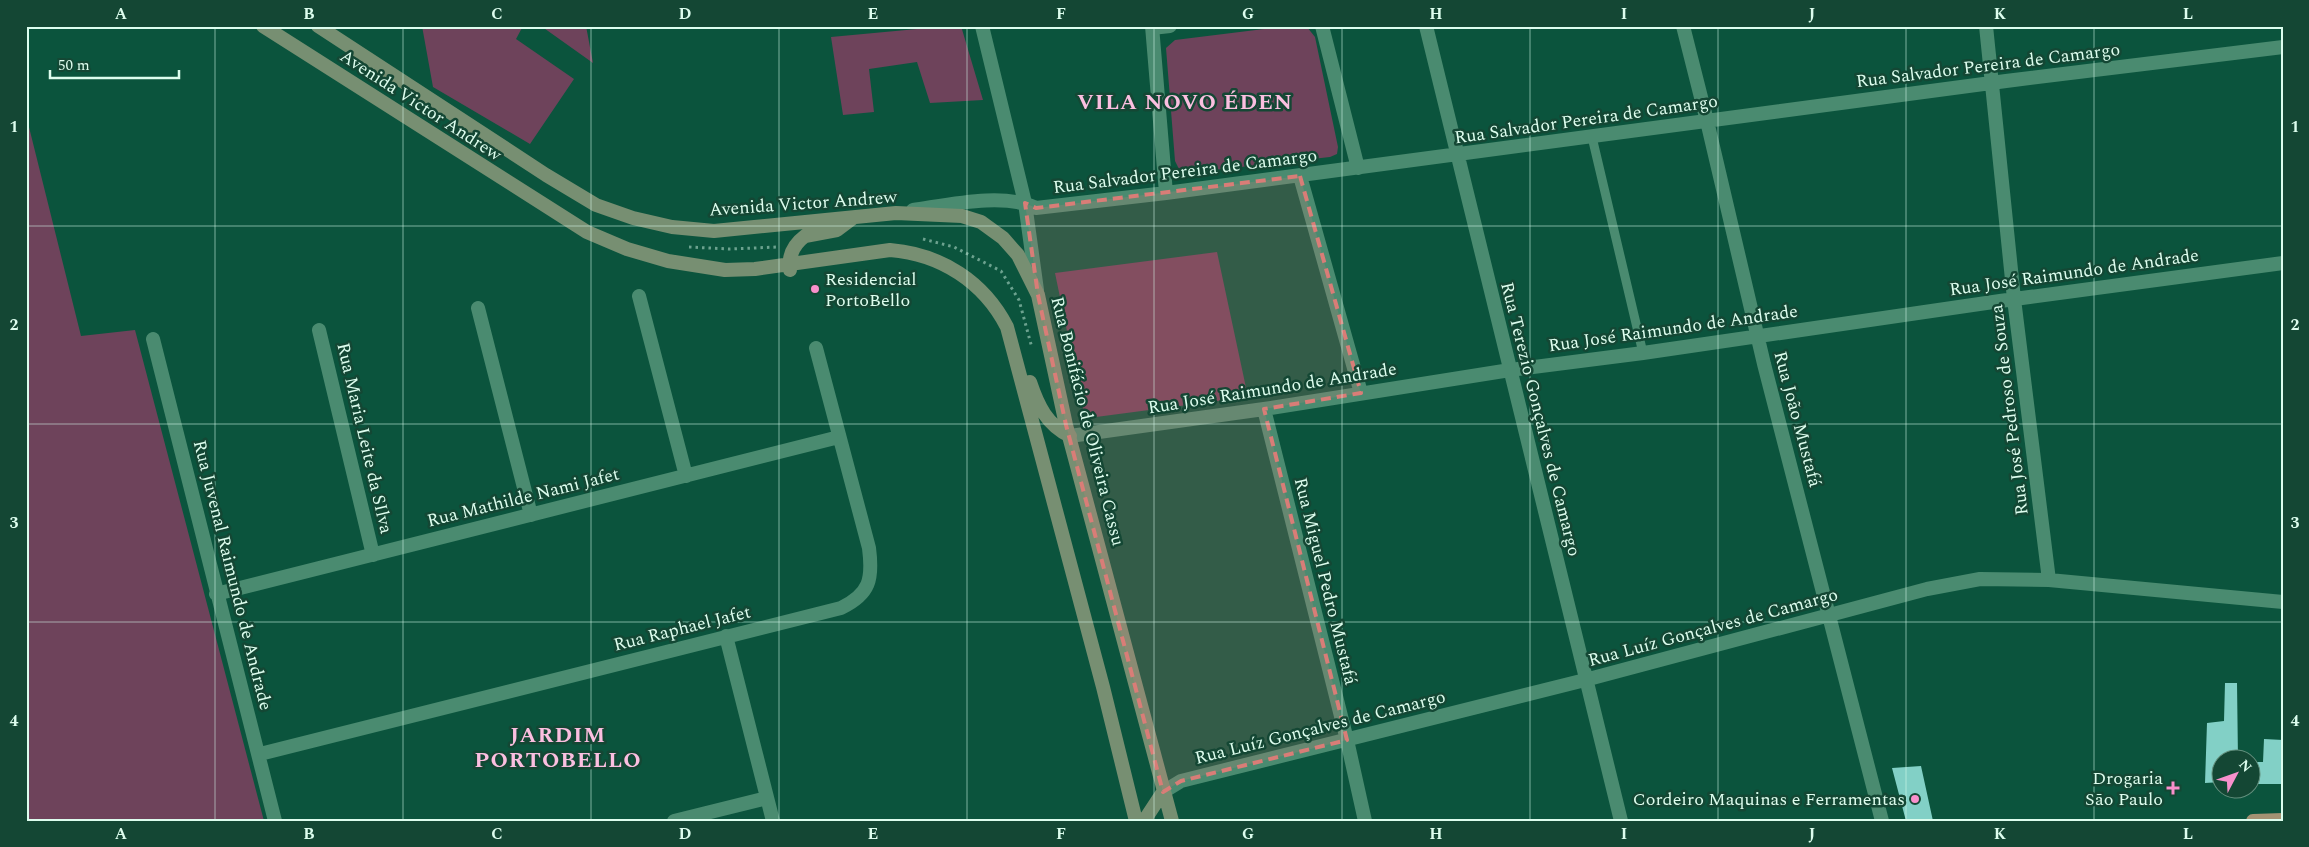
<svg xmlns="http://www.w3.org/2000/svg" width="2309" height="847" font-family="Spectral,serif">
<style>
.green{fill:#6e435b}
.building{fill:#82d0c6}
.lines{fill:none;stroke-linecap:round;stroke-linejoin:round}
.path{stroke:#6ca28f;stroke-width:3;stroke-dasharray:2.5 4;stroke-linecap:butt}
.service{stroke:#4a8b70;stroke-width:9}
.minor{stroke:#4a8b70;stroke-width:14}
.secondary{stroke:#778f72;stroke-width:14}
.primary{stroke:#a49273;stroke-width:14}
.marked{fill:#d97d77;fill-opacity:0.2;stroke:#d97d77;stroke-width:4;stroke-dasharray:10 6;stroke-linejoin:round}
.grid{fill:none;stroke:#ddfdee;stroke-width:1;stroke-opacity:0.55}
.poi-dot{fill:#f890cc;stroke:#144734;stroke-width:2}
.labels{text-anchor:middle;stroke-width:5;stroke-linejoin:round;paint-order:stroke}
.street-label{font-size:18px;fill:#ddfdee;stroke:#144734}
.poi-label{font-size:18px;fill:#ddfdee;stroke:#144734;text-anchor:end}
.district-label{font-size:22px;font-weight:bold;letter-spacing:1px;fill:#fbbfe0;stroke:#144734}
.neatline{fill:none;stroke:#ddfdee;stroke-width:2}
.grid-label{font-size:16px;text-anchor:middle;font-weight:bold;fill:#ddfdee}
</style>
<rect width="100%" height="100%" fill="#0b543d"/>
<path class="green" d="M422 26H523L516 39 574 79 530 144 433 87Z
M541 26H586L593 63Z
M949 26H961L983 100 930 103 917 62 869 69 874 112 843 115 831 37Z
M1289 26 1307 27 1315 37 1338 147 1337 154 1330 157 1187 173 1179 169 1175 161 1166 48 1175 40Z
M26 115 81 336 135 330 264 821H26Z
M1217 252 1248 397 1096 417 1083 409 1055 273Z"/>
<path class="building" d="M2225 683H2237L2238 760H2222V782L2205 783 2207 723 2224 721Z
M2264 739 2283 740V784H2252V762H2263Z
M1921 766 1933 821H1906L1892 768Z"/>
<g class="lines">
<path class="path" d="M923 239 954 247 1001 271 1019 300 1032 348
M689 247 729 249 778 247"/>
<path class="service" d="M1592 137 1643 353"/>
<path class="minor" d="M982 26 1025 203 1037 290
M1152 26 1166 193
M1322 26 1358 168
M1426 26 1621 821
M1683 26 1707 121 1764 364 1882 821
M1986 26 2014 299 2049 580
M1152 28 1170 26
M1300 176 1361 393
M913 210C948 205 1004 192 1036 208L1166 193 2006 81 2283 47
M639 296 686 476
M478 308 531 515
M319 330 373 555
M153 339 275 821
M1264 409 1347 740 1365 821
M1070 436 1264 409 1510 370 1643 353 2000 301 2283 263
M216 594 839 437
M726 636 773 821
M260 754 841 608C870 594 873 579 869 548L816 348
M1163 792 1181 781 1585 680 1927 589 1980 579 2049 580 2283 602
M674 821 767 798"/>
<path class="secondary" d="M263 26 587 232 627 249 668 261 725 270 755 269 890 250C941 254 984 282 1007 327L1103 687 1136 821
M318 26 546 175 596 205 633 218 672 227 714 231 896 213 962 216 981 222 1003 238 1018 255 1038 295 1066 425 1172 821
M790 270C788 256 793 245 805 236L837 230 853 218
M1030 382C1038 406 1047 425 1070 436
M1144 821 1163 792"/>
<path class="primary" d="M2253 821 2283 820"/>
</g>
<path class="marked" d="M1300 176 1361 393 1264 409 1347 740 1181 781 1163 792 1066 425 1038 295 1025 203 1036 208Z"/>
<path class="grid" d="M215 26V821M403 26V821M591 26V821M779 26V821M967 26V821M1154 26V821M1342 26V821M1530 26V821M1718 26V821M1906 26V821M2094 26V821M26 226H2283M26 424H2283M26 622H2283"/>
<g class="poi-dot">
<circle cx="815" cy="289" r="5"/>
<path d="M2170.5 780.5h5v5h5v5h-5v5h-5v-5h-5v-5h5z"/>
<circle cx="1915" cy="799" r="5"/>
</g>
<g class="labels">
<g class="street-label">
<text transform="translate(1988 65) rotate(-7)" y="6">Rua Salvador Pereira de Camargo</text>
<text transform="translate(421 105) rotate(33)" y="6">Avenida Victor Andrew</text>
<text transform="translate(1586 119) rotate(-8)" y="6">Rua Salvador Pereira de Camargo</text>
<text transform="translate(1185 171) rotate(-7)" y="6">Rua Salvador Pereira de Camargo</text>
<text transform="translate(803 203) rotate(-4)" y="6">Avenida Victor Andrew</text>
<text transform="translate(2074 272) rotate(-8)" y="6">Rua José Raimundo de Andrade</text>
<text transform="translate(1673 328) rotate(-8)" y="6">Rua José Raimundo de Andrade</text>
<text transform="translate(1272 388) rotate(-9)" y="6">Rua José Raimundo de Andrade</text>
<text transform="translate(2009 410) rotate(-97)" y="6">Rua José Pedroso de Souza</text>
<text transform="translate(1541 419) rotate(76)" y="6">Rua Terezio Gonçalves de Camargo</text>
<text transform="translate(1798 419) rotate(75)" y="6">Rua João Mustafá</text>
<text transform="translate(1088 421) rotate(76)" y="6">Rua Bonifácio de Oliveira Cassu</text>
<text transform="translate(365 438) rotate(77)" y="6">Rua Maria Leite da SIlva</text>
<text transform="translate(523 497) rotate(-14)" y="6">Rua Mathilde Nami Jafet</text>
<text transform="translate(233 575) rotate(76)" y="6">Rua Juvenal Raimundo de Andrade</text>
<text transform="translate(1326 581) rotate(76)" y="6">Rua Miguel Pedro Mustafá</text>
<text transform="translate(1713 627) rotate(-15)" y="6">Rua Luíz Gonçalves de Camargo</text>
<text transform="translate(682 628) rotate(-14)" y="6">Rua Raphael Jafet</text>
<text transform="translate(1320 727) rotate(-14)" y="6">Rua Luíz Gonçalves de Camargo</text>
</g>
<g class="poi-label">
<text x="825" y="285" text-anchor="start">Residencial<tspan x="825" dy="21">PortoBello</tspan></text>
<text x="2163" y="784">Drogaria<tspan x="2163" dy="21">São Paulo</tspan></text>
<text x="1905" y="805">Cordeiro Maquinas e Ferramentas</text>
</g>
<g class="district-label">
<text x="1185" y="109">VILA NOVO ÉDEN</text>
<text x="558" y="742">JARDIM<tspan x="558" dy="25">PORTOBELLO</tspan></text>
</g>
</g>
<rect width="2309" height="847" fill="none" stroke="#144734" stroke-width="55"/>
<g transform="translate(2236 774) rotate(49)"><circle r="24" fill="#144734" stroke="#64907e"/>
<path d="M0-4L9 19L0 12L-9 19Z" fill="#f890cc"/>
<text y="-8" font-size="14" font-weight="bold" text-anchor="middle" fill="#ddfdee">N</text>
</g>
<path d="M50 70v8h129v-8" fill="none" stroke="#ddfdee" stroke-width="2.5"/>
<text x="58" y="70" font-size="15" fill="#ddfdee" stroke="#144734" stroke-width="4" paint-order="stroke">50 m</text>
<rect x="28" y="28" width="2254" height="792" class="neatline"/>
<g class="grid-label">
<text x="121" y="19">A</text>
<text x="309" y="19">B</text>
<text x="497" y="19">C</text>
<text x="685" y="19">D</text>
<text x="873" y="19">E</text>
<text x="1061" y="19">F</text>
<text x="1248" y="19">G</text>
<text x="1436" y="19">H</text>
<text x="1624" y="19">I</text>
<text x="1812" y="19">J</text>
<text x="2000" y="19">K</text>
<text x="2188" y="19">L</text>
<text x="14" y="132">1</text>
<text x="2295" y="132">1</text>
<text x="14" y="330">2</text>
<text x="2295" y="330">2</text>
<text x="14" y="528">3</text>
<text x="2295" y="528">3</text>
<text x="14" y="726">4</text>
<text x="2295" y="726">4</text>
<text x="121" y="839">A</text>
<text x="309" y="839">B</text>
<text x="497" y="839">C</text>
<text x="685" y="839">D</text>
<text x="873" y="839">E</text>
<text x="1061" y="839">F</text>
<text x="1248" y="839">G</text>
<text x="1436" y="839">H</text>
<text x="1624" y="839">I</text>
<text x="1812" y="839">J</text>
<text x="2000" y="839">K</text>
<text x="2188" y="839">L</text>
</g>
</svg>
